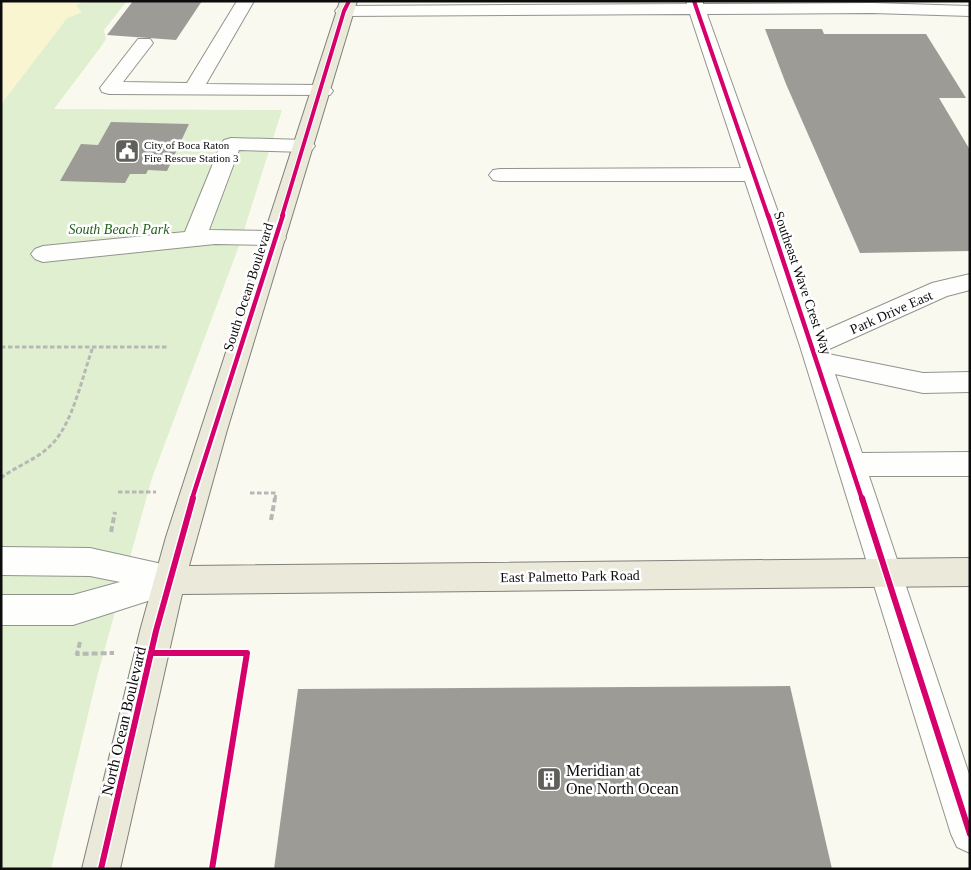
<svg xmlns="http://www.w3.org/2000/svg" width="971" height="870" font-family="Georgia,serif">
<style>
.green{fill:#e0efd0}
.sand{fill:#f9f5d1}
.building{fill:#9c9b96}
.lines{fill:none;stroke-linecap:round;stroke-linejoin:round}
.minor-casing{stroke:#93938e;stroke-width:2}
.major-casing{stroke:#80807c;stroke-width:2}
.path-far1{stroke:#b7b7b5;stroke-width:3;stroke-dasharray:4.5 2.5;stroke-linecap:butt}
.path{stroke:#b7b7b5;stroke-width:4;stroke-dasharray:6 3;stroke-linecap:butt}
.minor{fill:#fefefd;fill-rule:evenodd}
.major{fill:#ebe9d9;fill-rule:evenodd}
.cycleway-far2-casing{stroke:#fff;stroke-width:6}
.cycleway-far1-casing{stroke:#fff;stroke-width:8}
.cycleway-casing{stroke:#fff;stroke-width:9}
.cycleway-far2{stroke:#d6006c;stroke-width:4}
.cycleway-far1{stroke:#d6006c;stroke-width:4.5}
.cycleway{stroke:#d6006c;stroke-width:6}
.labels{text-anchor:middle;stroke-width:5;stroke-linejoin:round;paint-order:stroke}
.far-poi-label{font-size:11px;fill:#0c0c0c;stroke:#fff;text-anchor:start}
.park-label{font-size:14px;font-style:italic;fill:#25611f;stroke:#fff}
.street-label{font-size:14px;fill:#0c0c0c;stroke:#fff}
.near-street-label{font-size:16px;fill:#0c0c0c;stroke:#fff}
.near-poi-label{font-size:16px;fill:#0c0c0c;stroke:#fff;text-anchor:start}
</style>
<rect width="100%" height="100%" fill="#faf9ef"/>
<path class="green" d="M82 1H127L104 30 106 39 100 48 54 109 282 110 239 246 152 478 97 677 51 869H1V104L67 18 82 12 76 6Z"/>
<path class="sand" d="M1 1H82L76 6 82 12 67 18 1 104Z"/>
<path class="building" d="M133 1H202L176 40 107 35Z
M765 29H822L824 34H926L966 98H939L970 150V251L860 253 786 84Z
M111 122 189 124 167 171 148 170 146 174H130L125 183 60 181 81 144 98 145Z
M790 686 832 869H274L298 689Z"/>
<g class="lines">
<defs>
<path id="minor" d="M237 1H254L206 84 323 85 330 87 333 91 330 95 109 94 102 92 100 88 138 39H150L153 43 123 82 187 83Z
M686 1H703V4L872 3 970 6V16L872 13 707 14 821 332 932 283 970 274V290L947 296 827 350 828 354 923 373 970 372V392L923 393 835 374 862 453 970 452V476H869L970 777V853L957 847 951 834 800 346 745 181H500L493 180 489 175 493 170 500 169 741 168 690 14 344 16 338 15 335 11 338 7 344 6 687 4Z
M231 138 305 140 312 142 315 146 312 150 305 152 239 150 209 230 275 231 283 233 286 238 283 243 275 245 215 244 43 262 35 259 31 254 35 249 43 246 185 232 221 144 224 140Z
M1 547 90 548 171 566 182 570 187 580 182 590 73 625H1V595H73L120 582 90 576 1 575Z"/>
<path id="major" d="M340 1H357L227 430 189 566 970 558V586L182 594 120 869H82L140 631 166 537Z"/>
</defs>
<use href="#minor" class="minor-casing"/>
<use href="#major" class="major-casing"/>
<path class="path-far1" d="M1 347H167
M1 478C16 466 36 460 50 446 73 425 82 376 93 347
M118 492H156
M250 493H276L275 499"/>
<path class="path" d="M271 520 275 498
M111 532 115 512
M80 642 77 654 114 653"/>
<use href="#minor" class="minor"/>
<use href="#major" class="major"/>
<defs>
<path id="cycleway-far2" d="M694 1 768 216
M282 216 344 11 349 1"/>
<path id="cycleway-far1" d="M768 215 862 499
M192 499 283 215"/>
<path id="cycleway" d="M862 498 970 834
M152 653H247L212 869
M101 869 156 631 193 498"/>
</defs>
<use href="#cycleway-far2" class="cycleway-far2-casing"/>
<use href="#cycleway-far1" class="cycleway-far1-casing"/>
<use href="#cycleway" class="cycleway-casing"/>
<use href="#cycleway-far2" class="cycleway-far2"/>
<use href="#cycleway-far1" class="cycleway-far1"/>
<use href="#cycleway" class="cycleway"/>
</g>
<defs>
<symbol id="civic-square" viewBox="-11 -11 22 22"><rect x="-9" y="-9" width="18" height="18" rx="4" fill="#5f5f5b" stroke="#fff"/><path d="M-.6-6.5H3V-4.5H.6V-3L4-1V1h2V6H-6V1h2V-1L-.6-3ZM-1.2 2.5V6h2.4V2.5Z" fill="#fff"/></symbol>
<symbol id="building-square" viewBox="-11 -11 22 22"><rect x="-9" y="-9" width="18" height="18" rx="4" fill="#5f5f5b" stroke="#fff"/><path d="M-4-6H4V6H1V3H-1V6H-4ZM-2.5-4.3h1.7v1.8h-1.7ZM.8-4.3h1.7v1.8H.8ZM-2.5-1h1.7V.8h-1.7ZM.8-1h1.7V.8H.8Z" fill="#fff"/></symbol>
</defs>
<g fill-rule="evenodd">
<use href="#civic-square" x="113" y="137" width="28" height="28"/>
<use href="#building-square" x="535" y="765" width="28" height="28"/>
</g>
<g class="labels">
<g class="far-poi-label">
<text x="144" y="149">City of Boca Raton<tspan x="144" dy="13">Fire Rescue Station 3</tspan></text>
</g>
<g class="park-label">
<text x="119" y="234">South Beach Park</text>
</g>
<g class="street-label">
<text transform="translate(803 283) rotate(71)" y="5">Southeast Wave Crest Way</text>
<text transform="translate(248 287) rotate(-72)" y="5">South Ocean Boulevard</text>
<text transform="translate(891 312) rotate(-24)" y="5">Park Drive East</text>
<text transform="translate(570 576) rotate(-1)" y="5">East Palmetto Park Road</text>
</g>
<g class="near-street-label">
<text transform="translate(123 721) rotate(-77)" y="6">North Ocean Boulevard</text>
</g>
<g class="near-poi-label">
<text x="566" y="776">Meridian at<tspan x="566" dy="18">One North Ocean</tspan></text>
</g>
</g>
<rect width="971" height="870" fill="none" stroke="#0c0c0c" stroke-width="5"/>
</svg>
